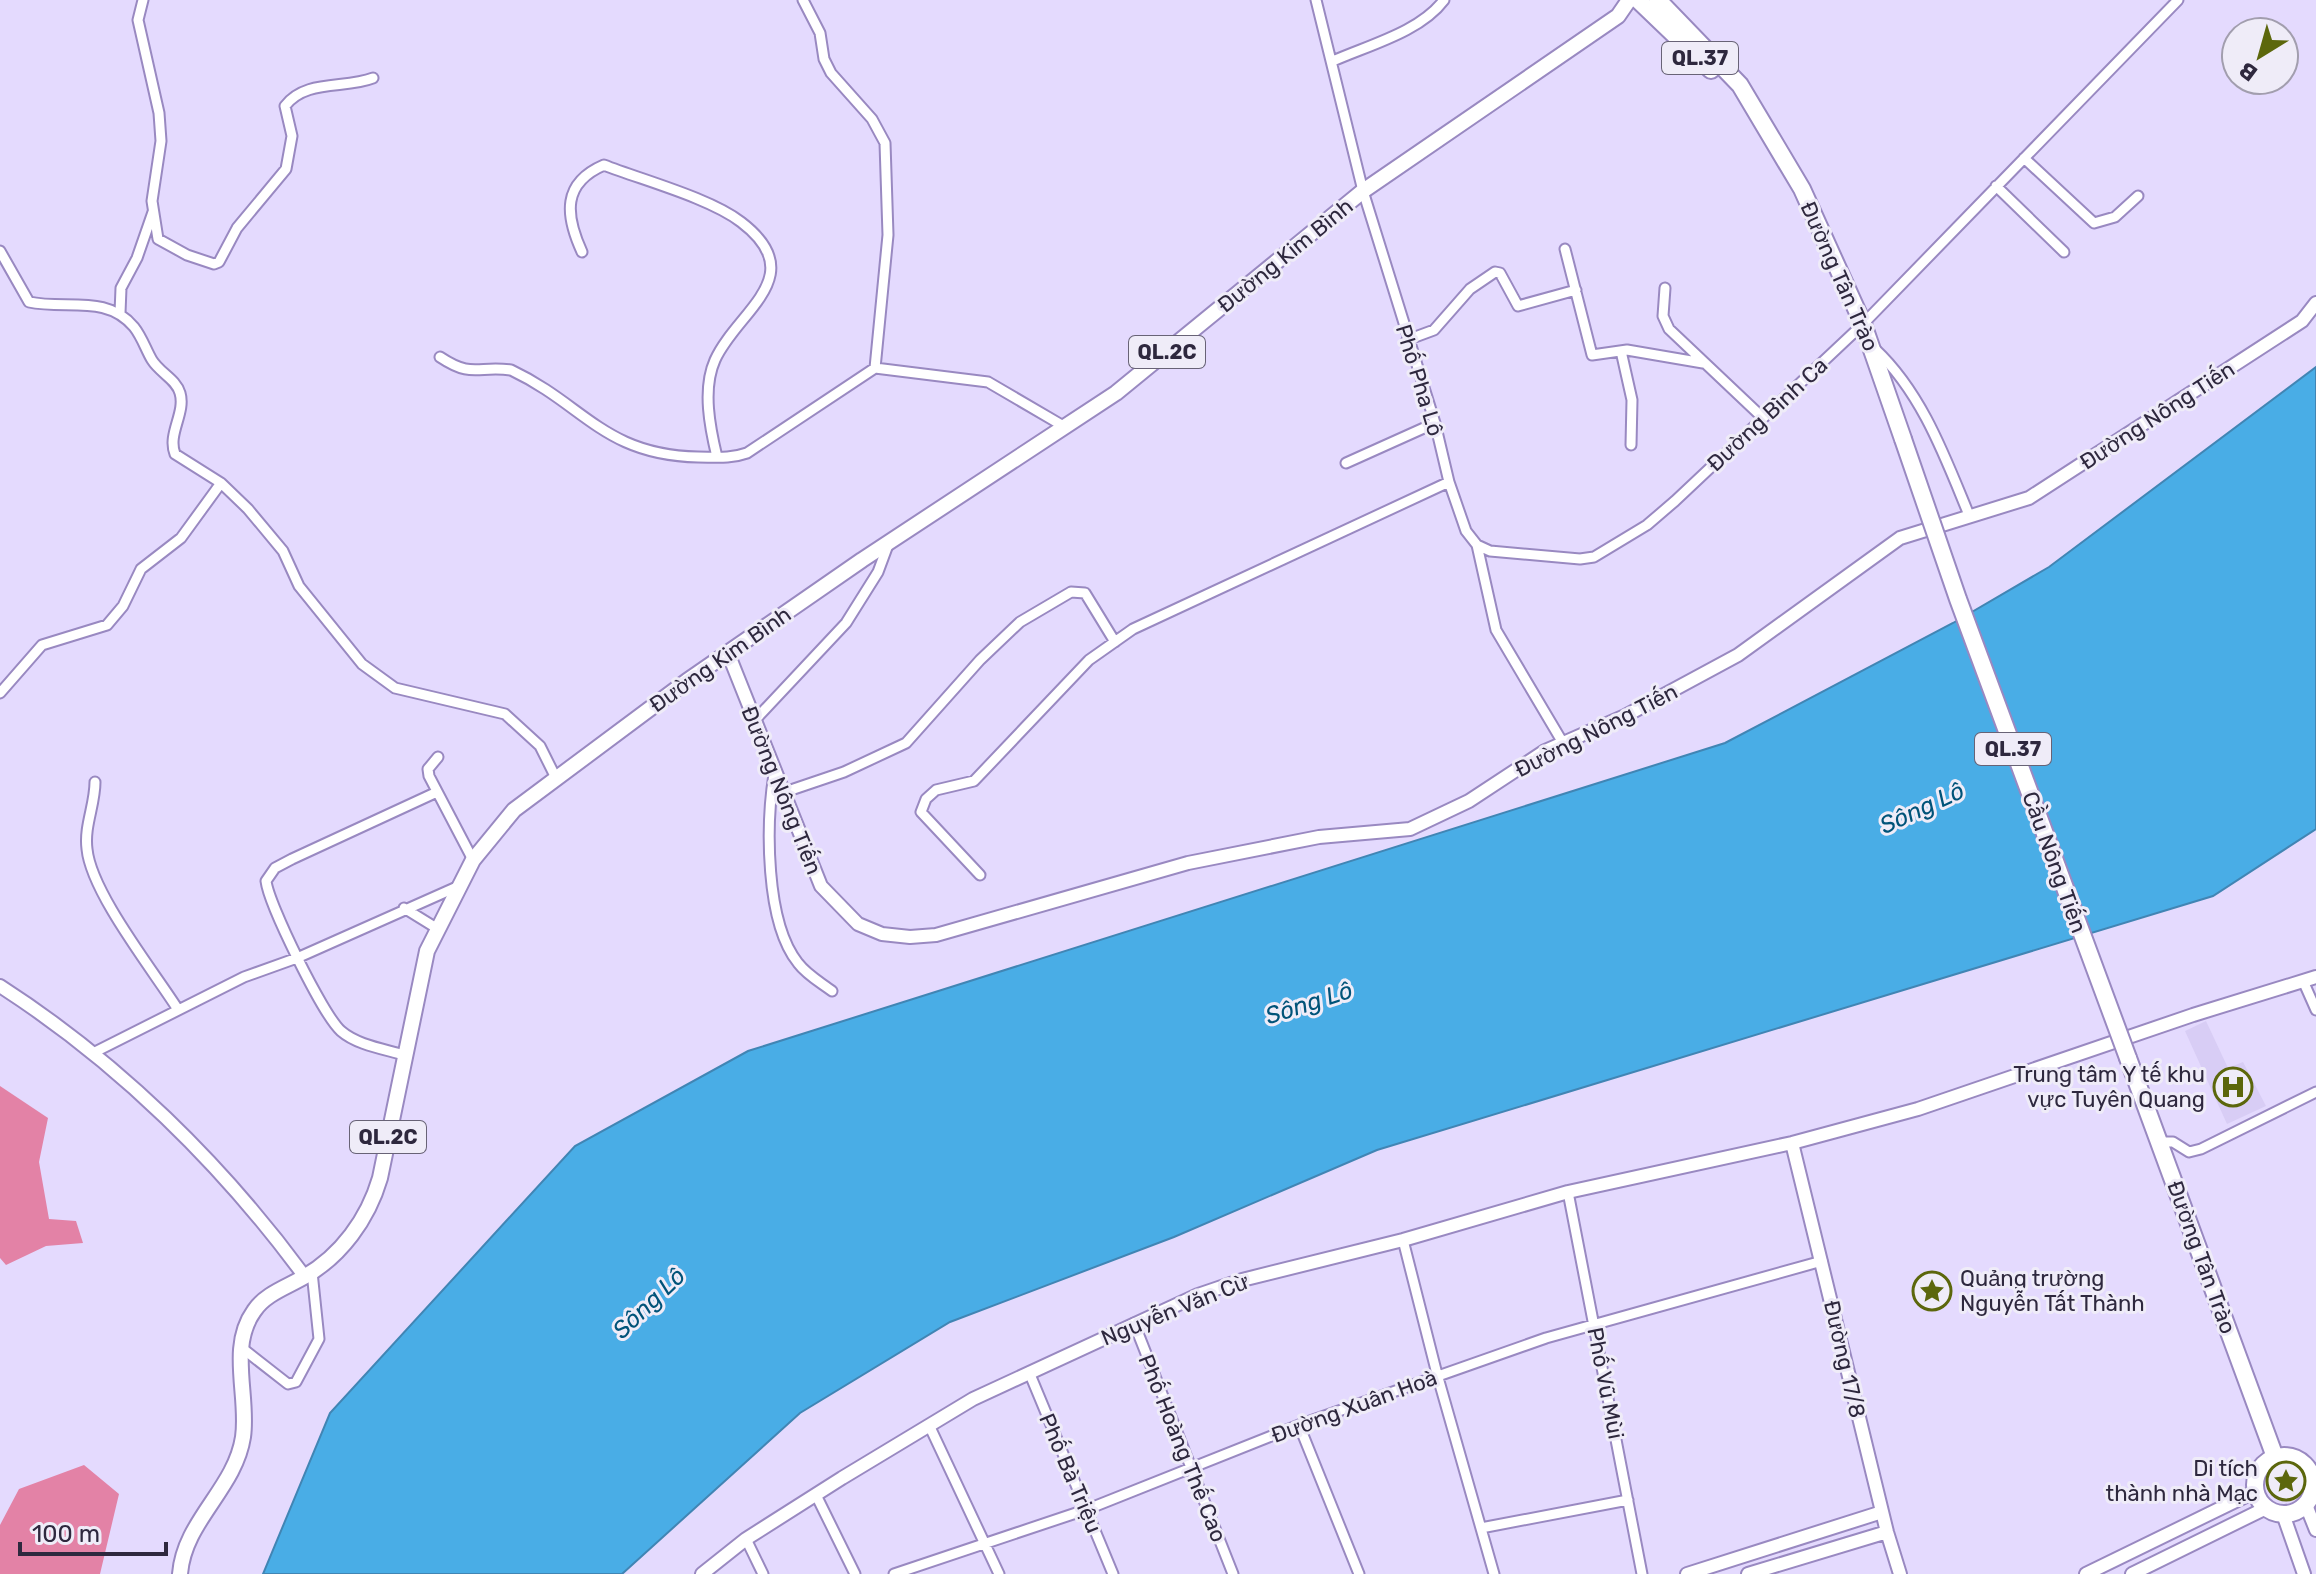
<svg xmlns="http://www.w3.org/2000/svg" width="2316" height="1574" font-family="Rubik,sans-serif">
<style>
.built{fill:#d8cdf5}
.forest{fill:#e382a6}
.water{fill:#49ade6;stroke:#4185b4;stroke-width:2}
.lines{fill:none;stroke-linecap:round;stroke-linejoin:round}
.street-casing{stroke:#9989c1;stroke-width:13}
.secondary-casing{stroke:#9989c1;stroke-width:16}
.primary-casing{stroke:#9989c1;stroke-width:18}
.highway-casing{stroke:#9989c1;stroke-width:20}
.street{stroke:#fff;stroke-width:9}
.secondary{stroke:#fff;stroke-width:12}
.primary{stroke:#fff;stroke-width:14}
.highway{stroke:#fff;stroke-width:16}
.highway-bridge-casing{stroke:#9989c1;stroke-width:20;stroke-linecap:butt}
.highway-bridge{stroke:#fff;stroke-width:16}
.labels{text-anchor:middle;stroke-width:6;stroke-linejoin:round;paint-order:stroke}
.shield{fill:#efecf8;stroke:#686376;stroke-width:2}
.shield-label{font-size:20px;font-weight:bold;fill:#2e283e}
.street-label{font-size:22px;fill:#2e283e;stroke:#efecf8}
.poi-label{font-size:22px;fill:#2e283e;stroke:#efecf8;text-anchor:end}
.water-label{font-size:24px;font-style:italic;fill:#005379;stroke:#efecf8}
</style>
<rect width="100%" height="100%" fill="#e4dafe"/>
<path class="built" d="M2206 1021 2228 1068 2243 1062 2266 1106 2227 1124 2185 1031Z"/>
<path class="forest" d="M0 1086 48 1118 39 1162 49 1219 76 1221 83 1243 46 1246 6 1265 0 1258Z
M84 1465 119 1494 100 1574H0V1525L19 1489Z"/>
<path class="water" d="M2316 367V829L2213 896 1377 1150 1174 1237 950 1322 800 1413 622 1574H263L330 1413 575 1146 748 1051 1725 743 1953 623 2049 567Z"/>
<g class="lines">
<defs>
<path id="street" d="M143 0 138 20 159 113 161 141 152 201 158 239 187 255 214 264 219 262 237 228 286 169 292 136 285 106C305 79 345 89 373 78
M803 0 820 33 824 59 831 73 872 119 885 143 888 235 875 368
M1316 0 1363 191 1435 423 1449 482 1466 531 1477 545 1496 630 1563 743
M1333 61C1369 45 1420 32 1444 0
M2024 158 2094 223 2115 217 2138 196
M1996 186 2064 252
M1565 249 1592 355 1627 350 1703 363
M0 251 29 302C66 310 107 294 134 327 142 337 146 350 152 360 160 373 176 379 180 393 186 413 167 434 175 454L221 483 248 509 283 551 299 586 362 664 395 688 505 714 540 746 557 780
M582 252C565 215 562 183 604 165 642 180 710 198 741 222 812 276 737 311 715 360 702 389 710 428 717 457
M1665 288 1663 316 1669 329 1762 417
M120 313 121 288 137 258 153 212
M1407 340 1434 330 1470 289 1495 272 1500 273 1518 306 1576 290
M1875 349C1922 393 1945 457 1969 515
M1621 351 1632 400 1631 445
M440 357C473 379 478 365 511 370 585 405 604 455 698 457 715 457 730 459 747 453L875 368 988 382 1065 427
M1346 463 1435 423
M1477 545 1490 551 1580 559 1594 557 1647 525 1675 501 1863 324 2178 0
M0 693 42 645 107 625 123 606 141 569 181 538 221 483
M754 721 846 623 878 572 888 545
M438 757 428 769 429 776 473 860
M774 774C766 824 765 922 798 963 807 975 820 982 832 991
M95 782C95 805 84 826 87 849 91 892 152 969 177 1008
M782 793 844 772 906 743 980 660 1020 622 1071 592 1085 593 1115 642
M980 875 921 812 926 799 936 790 974 781 1089 660 1133 629 1449 482
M404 908 438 929
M2304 983 2316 1010
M93 1053 244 977 297 958 459 886
M404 1055C384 1049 357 1045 341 1031 323 1015 269 905 266 881L275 868 292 859 437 792
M2160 1142H2173L2189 1152 2201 1149 2316 1092
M1568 1192 1642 1574
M1403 1240 1437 1374 1494 1574
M1134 1323 1233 1574
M242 1348 288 1384 296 1382 319 1339 312 1272
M1029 1372 1113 1574
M929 1425 999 1574
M1299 1425 1359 1574
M816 1495 855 1574
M1481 1528 1628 1500
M746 1539 763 1574
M894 1574 1088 1509 1299 1425 1546 1338 1822 1261"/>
<path id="secondary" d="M728 653 821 886 858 924 882 934 910 937 936 935 1188 863 1319 837 1410 829 1469 801 1545 751 1625 716 1738 655 1900 538 2029 498 2302 321 2316 303
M0 986C118 1062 222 1164 305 1277
M1792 1143 1887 1532 1900 1574
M2306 1505 2316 1530
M2283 1514 2304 1574
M702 1574 746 1539 842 1478 973 1399 1198 1295 1242 1280 1403 1240 1568 1192 1792 1143 1918 1109 2193 1015 2316 977
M1687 1574 1882 1512
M1748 1574 1887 1532
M2086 1574 2256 1491
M2132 1574 2266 1508"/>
<path id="primary" d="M180 1574C184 1521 235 1489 243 1437 249 1397 228 1347 254 1311 265 1294 287 1287 304 1277 341 1256 368 1219 380 1178L427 951 473 860 514 810 687 681 862 560 1116 393 1363 191 1618 16 1629 0"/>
<path id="highway" d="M1638 0 1711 70
M1658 0 1740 85 1802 189 1863 324 1903 439
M2128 1058 2275 1457
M2255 1485a29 29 0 1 1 58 0a29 29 0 1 1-58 0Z"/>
</defs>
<use href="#street" class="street-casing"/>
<use href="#secondary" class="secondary-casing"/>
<use href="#primary" class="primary-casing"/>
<use href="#highway" class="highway-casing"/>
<use href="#street" class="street"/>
<use href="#secondary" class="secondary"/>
<use href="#primary" class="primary"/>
<use href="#highway" class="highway"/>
<defs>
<path id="highway-bridge" d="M1903 439 1958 599 2128 1058"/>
</defs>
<use href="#highway-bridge" class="highway-bridge-casing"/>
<use href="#highway-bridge" class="highway-bridge"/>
</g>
<defs>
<symbol id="hospital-ring" viewBox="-11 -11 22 22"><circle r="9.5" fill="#efecf8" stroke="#5c670c" stroke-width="1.5"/><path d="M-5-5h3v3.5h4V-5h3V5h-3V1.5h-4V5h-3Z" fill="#5c670c"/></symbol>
<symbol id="sight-ring" viewBox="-11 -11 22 22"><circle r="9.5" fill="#efecf8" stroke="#5c670c" stroke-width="1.5"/><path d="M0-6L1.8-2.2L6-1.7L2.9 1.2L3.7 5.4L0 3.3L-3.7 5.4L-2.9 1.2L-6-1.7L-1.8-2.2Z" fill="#5c670c"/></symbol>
</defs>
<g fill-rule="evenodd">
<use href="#hospital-ring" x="2211" y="1065" width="44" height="44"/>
<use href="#sight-ring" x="1910" y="1269" width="44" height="44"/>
<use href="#sight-ring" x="2264" y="1459" width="44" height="44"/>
</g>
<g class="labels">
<g class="shield">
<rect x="1662" y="42" width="76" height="32" rx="6"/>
<rect x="1129" y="336" width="76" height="32" rx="6"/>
<rect x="1975" y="733" width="76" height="32" rx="6"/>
<rect x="350" y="1121" width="76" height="32" rx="6"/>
</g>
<g class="shield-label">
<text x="1700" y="65">QL.37</text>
<text x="1167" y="359">QL.2C</text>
<text x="2013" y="756">QL.37</text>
<text x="388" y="1144">QL.2C</text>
</g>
<g class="street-label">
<text transform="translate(1285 255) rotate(-39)" y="8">Đường Kim Bình</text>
<text transform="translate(1840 276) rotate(66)" y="8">Đường Tân Trào</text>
<text transform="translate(1420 380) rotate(73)" y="8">Phố Pha Lô</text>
<text transform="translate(1767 414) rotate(-43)" y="8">Đường Bình Ca</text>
<text transform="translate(2157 415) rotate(-33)" y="8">Đường Nông Tiến</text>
<text transform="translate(720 659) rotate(-35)" y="8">Đường Kim Bình</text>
<text transform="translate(1596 730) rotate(-27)" y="8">Đường Nông Tiến</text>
<text transform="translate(782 790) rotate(68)" y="8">Đường Nông Tiến</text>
<text transform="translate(2055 862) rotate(70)" y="8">Cầu Nông Tiến</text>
<text transform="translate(2202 1257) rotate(70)" y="8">Đường Tân Trào</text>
<text transform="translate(1175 1309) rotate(-22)" y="8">Nguyễn Văn Cừ</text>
<text transform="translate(1845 1359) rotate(77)" y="8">Đường 17/8</text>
<text transform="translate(1606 1383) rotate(79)" y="8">Phố Vũ Mùi</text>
<text transform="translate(1354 1406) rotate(-20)" y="8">Đường Xuân Hoà</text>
<text transform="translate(1183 1448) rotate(68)" y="8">Phố Hoàng Thế Cao</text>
<text transform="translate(1071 1473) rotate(67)" y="8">Phố Bà Triệu</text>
</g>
<g class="poi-label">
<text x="2205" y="1082">Trung tâm Y tế khu<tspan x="2205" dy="25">vực Tuyên Quang</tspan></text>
<text x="1960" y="1286" text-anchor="start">Quảng trường<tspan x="1960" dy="25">Nguyễn Tất Thành</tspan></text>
<text x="2258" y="1476">Di tích<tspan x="2258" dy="25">thành nhà Mạc</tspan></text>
</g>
<g class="water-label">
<text transform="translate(1922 808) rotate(-25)" y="8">Sông Lô</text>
<text transform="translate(1309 1003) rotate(-18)" y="8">Sông Lô</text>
<text transform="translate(649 1303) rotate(-44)" y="8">Sông Lô</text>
</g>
</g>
<g transform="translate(2260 56) rotate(217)"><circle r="38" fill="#efecf8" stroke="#a29eae" stroke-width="2"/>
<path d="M0-6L14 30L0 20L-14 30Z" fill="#5c670c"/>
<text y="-12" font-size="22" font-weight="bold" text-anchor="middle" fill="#2e283e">B</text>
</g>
<path d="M20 1542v12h146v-12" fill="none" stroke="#2e283e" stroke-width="4"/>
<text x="32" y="1542" font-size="24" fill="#2e283e" stroke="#efecf8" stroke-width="6" paint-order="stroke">100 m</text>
</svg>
